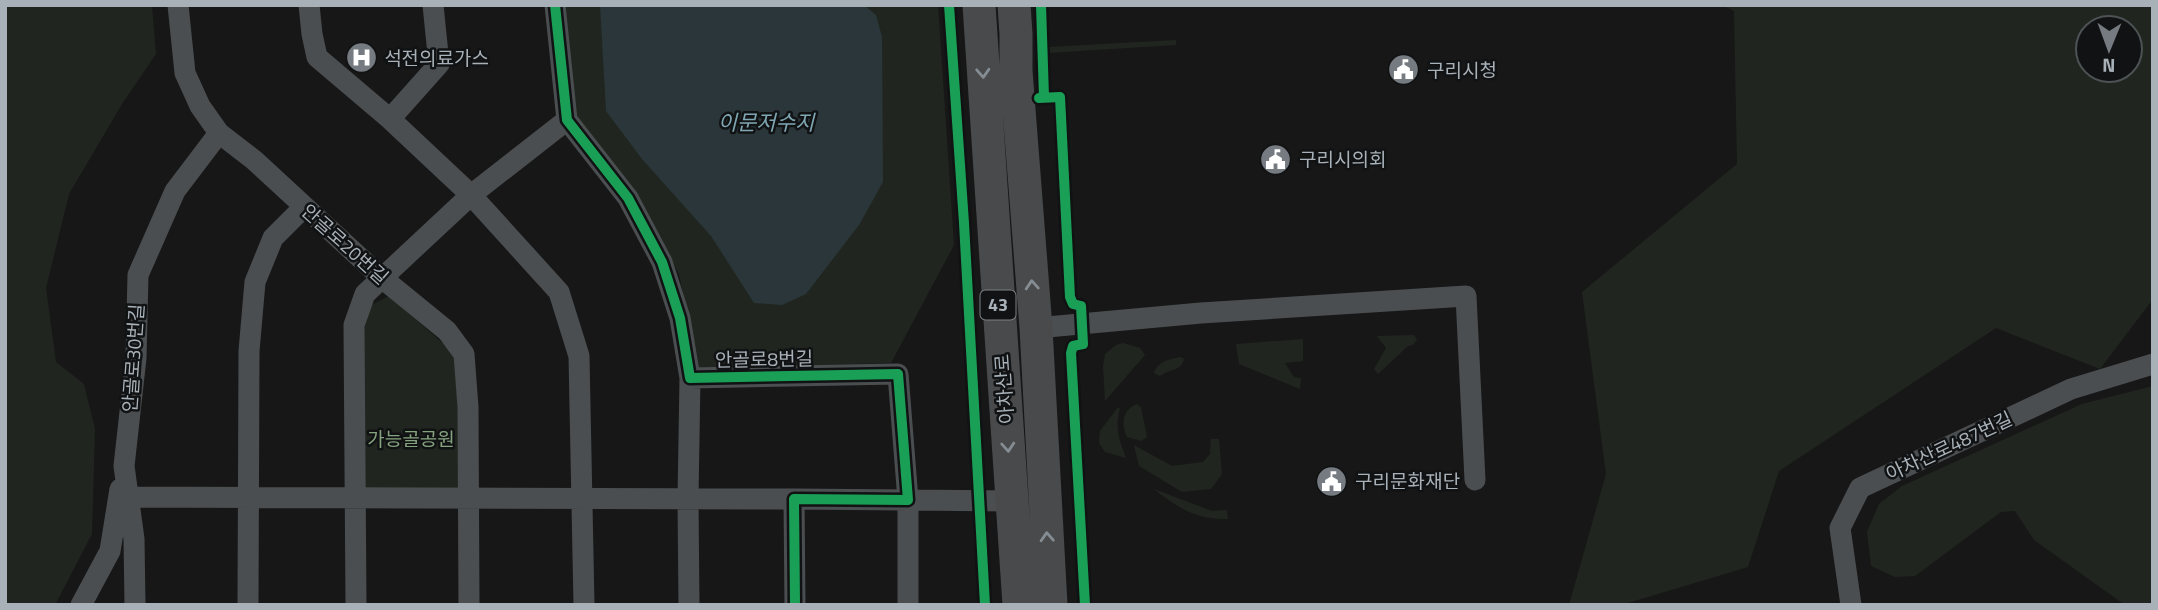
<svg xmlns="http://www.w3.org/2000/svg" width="2158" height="610" font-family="'Titillium Web','Noto Sans KR',sans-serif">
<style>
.green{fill:#20261f;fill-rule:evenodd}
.water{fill:#2a3639}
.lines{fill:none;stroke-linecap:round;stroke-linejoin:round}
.minor{stroke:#4b4e50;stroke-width:21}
.primary{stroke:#484a4c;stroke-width:33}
.cycleway-casing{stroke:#111213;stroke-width:15}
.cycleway{stroke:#1a9f57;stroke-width:10}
.oneway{stroke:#868d92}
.labels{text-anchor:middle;stroke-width:5;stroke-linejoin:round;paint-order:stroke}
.shield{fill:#111213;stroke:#7b8186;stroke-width:2}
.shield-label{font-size:18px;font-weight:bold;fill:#a8b1b8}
.poi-label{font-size:19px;fill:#a8b1b8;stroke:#111213;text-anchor:start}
.street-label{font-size:19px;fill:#a8b1b8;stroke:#111213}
.park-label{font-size:19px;fill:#85a37f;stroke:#111213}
.water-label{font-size:21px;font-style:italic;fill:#7fa7b3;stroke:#111213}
</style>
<rect width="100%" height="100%" fill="#171717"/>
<path class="green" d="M5 5 152 6 156 54 122 104 69 194 46 288 56 362 84 384 95 429 92 534 55 605H5Z
M563 5H938L954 245 891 363 698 368 679 274 628 181 573 113Z
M1722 5H2153V299L2100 369 1996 328 1779 471 1748 567 1621 605H1569L1606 474 1582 292 1737 164 1734 11ZM2088 28H2130V70H2088Z
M1176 40V45L1047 53V47Z
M389 296 455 354 462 489 363 488V335L369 306Z
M1414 335 1417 340 1413 345 1408 346 1378 374 1374 369 1386 348 1377 336Z
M1303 339V361L1285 363 1294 377 1301 378 1300 389 1239 364 1236 344Z
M1123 343 1140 348 1145 355 1105 401 1103 366 1105 354 1116 345Z
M1181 357 1184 359C1182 371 1169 369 1160 376L1154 373C1158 361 1170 359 1181 357Z
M2153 386V605H2125L2034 540 2015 511 2001 512 1915 576 1895 577 1871 566 1867 532 1879 504 1902 486 2082 404Z
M1137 404 1141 407 1147 437 1141 441 1127 437C1121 425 1122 410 1137 404Z
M1118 407 1120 409C1114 428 1120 441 1126 458L1105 452 1099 443 1100 431Z
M1211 439H1219L1222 474 1211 489 1182 492 1139 466 1134 445 1172 466 1203 462 1210 454Z
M1154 489 1212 511 1227 510 1228 519C1198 520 1177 508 1154 489Z"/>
<path class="water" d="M600 5H864L876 15 882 37 883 182 859 225 806 294 782 305 754 303 711 236 642 159 606 111Z"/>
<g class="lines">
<path class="minor" d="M178 5 185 73 200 106 219 133 254 160 382 278 447 331 464 354 468 407 469 605
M309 5 312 34 317 57 390 119 471 195 559 292 579 356 584 605
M555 5 567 120 628 198 662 262 680 318 690 378 898 374 908 500 794 499 795 605
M390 119 439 64 433 5
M1036 328 1201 313 1466 296 1475 480
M128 497 794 499
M81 605 110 551 120 489
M135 605 134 539 124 466 136 358 138 275 175 191 219 133
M248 605 249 351 255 282 273 238 304 207
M356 605 354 325 365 294 471 195 567 120
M689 605 688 498 690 378
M908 605V500L1012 501
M1851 605 1840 528 1860 488 2071 389 2153 364"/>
<path class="primary" d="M979 5 1019 605
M1014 5 1016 34V71L1036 328 1051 605"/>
<defs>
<path id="cycleway" d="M555 5 567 120 628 198 662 262 680 318 690 378 898 374 908 500 794 499 795 605
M949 5 964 223 985 605
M1041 5 1044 97
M1039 98 1060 97 1070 297 1073 304 1081 306 1083 344 1073 346 1071 353 1085 605"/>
</defs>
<use href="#cycleway" class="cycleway-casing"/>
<use href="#cycleway" class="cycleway"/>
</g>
<defs><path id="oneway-chevron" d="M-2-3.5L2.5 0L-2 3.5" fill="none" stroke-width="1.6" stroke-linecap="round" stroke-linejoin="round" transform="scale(1.75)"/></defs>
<g class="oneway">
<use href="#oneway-chevron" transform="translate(983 73) rotate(87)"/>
<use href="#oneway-chevron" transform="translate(1032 285) rotate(-94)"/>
<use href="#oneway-chevron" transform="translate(1008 447) rotate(86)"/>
<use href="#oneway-chevron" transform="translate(1047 537) rotate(-93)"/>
</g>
<defs>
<symbol id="hospital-disc" viewBox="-11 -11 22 22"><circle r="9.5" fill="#757b80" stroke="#111213"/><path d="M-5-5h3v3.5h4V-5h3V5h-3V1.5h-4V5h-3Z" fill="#fff"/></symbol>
<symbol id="civic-disc" viewBox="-11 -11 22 22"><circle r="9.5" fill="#757b80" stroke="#111213"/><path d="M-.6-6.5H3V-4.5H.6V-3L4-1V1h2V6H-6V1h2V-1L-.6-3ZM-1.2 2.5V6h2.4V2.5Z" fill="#fff"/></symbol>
</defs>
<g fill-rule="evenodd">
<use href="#hospital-disc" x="344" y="40" width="35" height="35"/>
<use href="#civic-disc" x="1386" y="52" width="35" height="35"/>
<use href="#civic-disc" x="1258" y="142" width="35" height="35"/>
<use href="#civic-disc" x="1314" y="464" width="35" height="35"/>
</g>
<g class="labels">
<rect class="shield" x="980.5" y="290.5" width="35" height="29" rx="5"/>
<g class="shield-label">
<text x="998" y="311">43</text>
</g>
<g class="poi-label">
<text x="384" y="65">석전의료가스</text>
<text x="1427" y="77">구리시청</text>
<text x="1299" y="166">구리시의회</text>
<text x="1355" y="488">구리문화재단</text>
</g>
<g class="street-label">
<text transform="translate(345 244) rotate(42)" y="7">안골로20번길</text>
<text transform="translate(133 358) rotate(-86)" y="7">안골로30번길</text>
<text transform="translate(764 359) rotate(-1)" y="7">안골로8번길</text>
<text transform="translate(1004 389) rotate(-94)" y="7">아차산로</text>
<text transform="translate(1949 446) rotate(-25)" y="7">아차산로487번길</text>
</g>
<g class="park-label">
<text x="411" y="446">가능골공원</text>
</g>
<g class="water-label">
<text x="766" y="130">이문저수지</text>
</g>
</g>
<rect width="2158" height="610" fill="none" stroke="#a8b1b8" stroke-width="14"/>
<g transform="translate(2109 49) rotate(181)"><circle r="33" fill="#111213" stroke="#4d5255" stroke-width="2"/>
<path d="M0-5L12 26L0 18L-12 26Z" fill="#757b80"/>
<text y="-10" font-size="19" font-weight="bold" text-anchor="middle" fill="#a8b1b8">N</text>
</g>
</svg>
